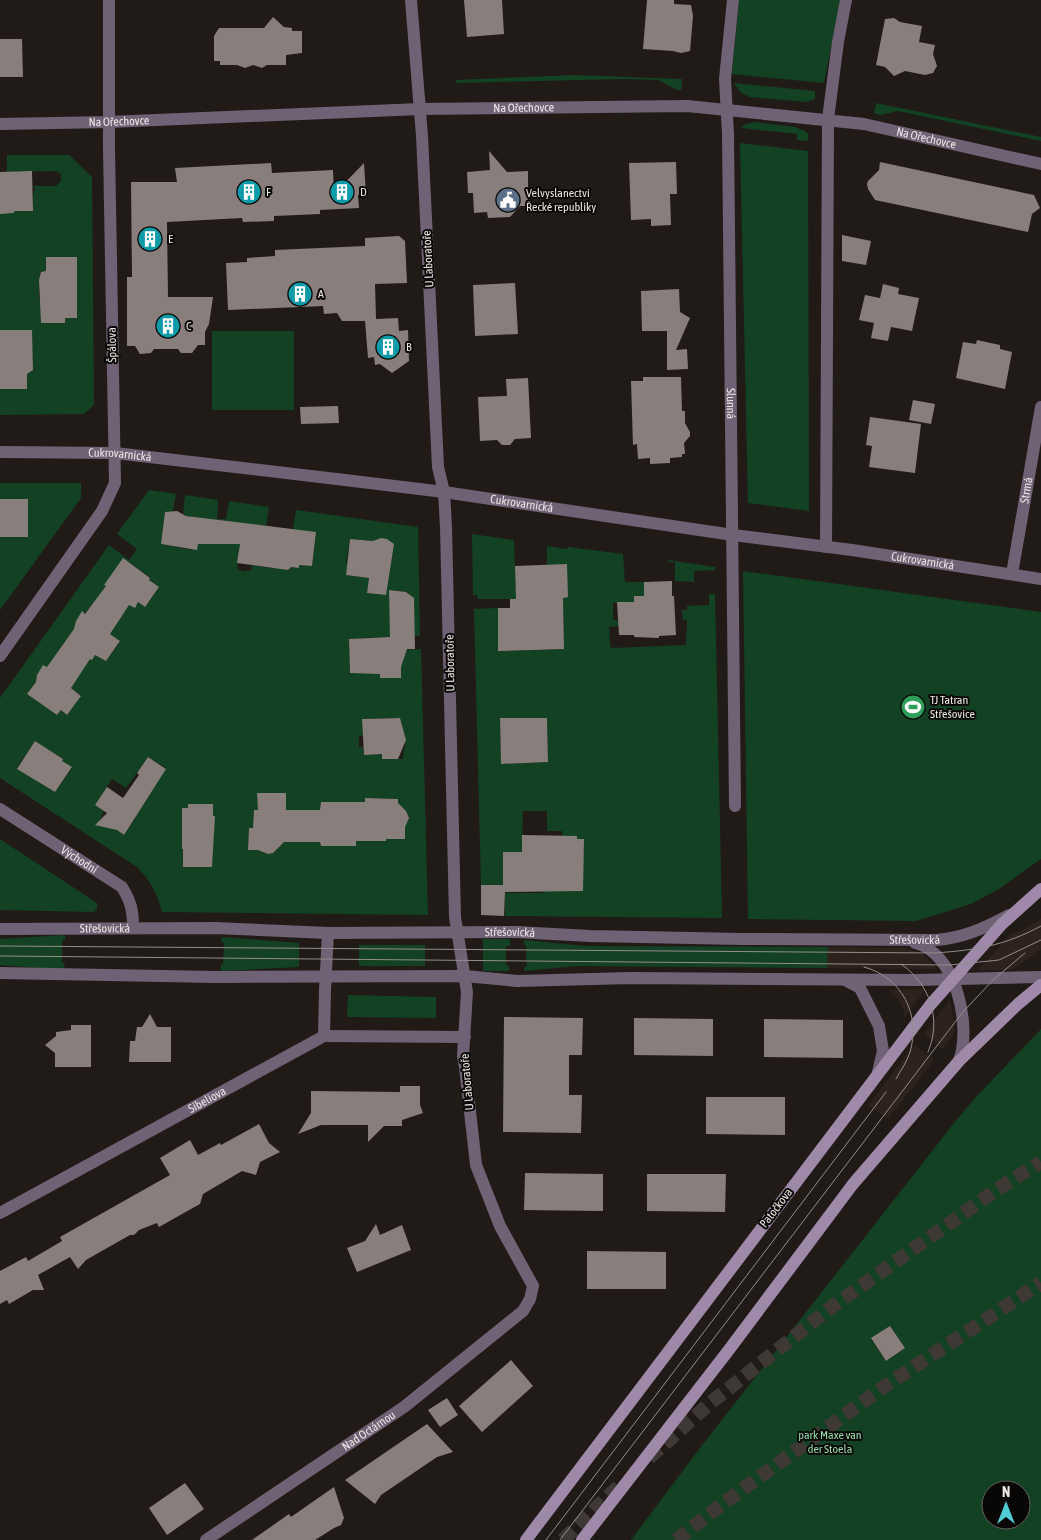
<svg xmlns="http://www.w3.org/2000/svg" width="1041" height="1540" font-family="'Asap Condensed',sans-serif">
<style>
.built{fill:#2e231c}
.green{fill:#134123;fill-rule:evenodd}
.building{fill:#887f7c}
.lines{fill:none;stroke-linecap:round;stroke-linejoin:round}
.trunk-tunnel{stroke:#3f3936;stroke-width:14;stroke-dasharray:14 7;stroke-linecap:butt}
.minor{stroke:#6f6275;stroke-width:12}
.tertiary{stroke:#6f6275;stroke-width:12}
.secondary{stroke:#9e8aa8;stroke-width:12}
.tram{stroke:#938e8b;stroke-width:1}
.labels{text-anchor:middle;stroke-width:4;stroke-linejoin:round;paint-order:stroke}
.street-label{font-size:12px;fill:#eae6e3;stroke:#090706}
.poi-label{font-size:12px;fill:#eae6e3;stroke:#090706;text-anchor:start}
.park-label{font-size:12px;fill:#94dba6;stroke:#090706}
</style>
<rect width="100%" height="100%" fill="#211b18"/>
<path class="built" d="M1041 919V949L1012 970H978L1011 934 1027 928Z
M828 947 906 948 923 954 937 969 827 968Z
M926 989 904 1018V1012L900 1002 889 990Z
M950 1000 954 1021V1034L943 1049 924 1034Z
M914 1045 934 1060 888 1119 868 1106Z"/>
<path class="green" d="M739 0H840L824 83 732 74Z
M575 75 682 79 681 90H677L658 80 625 79 456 83V80Z
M734 83 815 91V99L806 102 750 97 741 93Z
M876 103 1041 137V141L898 111 880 115 874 113Z
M754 122 795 127 805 131 808 134V141L797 140V134L741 128 746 124Z
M740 143 808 151 809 511 748 503Z
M7 155H69L92 177 94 405 84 414 0 415V389H27V374L33 370 32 348H27V330H0V213L6 212 9 213 15 211H33V195L35 189 32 186H56L61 181V174L56 171 7 172ZM46 257H76L77 318H65V323H55L39 297C39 290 39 279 41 272L46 271Z
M212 331H294V410H212Z
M0 483H81V498L0 610Z
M149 490 176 494 173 511 165 513 161 544 192 550 197 517 186 516 183 513 185 495 218 500 217 519H226L229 501 269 507 266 526 243 523 237 568C246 574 243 570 251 571L252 565 270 568 280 566 283 569 288 570 291 567 299 568V565L312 566 316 533 293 529 296 510 418 527 420 636 360 638 349 640 350 673H380V678H401V666L404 659 401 650 421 649 428 915 162 912C158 894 150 880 137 867L0 778V698L109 545 129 560 137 549 117 534ZM350 539 374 541 385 539 394 544 385 595 367 593 369 578 346 575 348 563H346ZM124 559 150 577 149 580 159 587 145 607 138 602 134 607 130 606 105 586ZM391 590 406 592 413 597 414 620 389 601ZM94 603 111 632 110 634 120 642 106 661 95 655 92 659 75 627C76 620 89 609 94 603ZM47 668 72 686 71 688 81 695 67 715 61 710 57 715 27 694 37 681 39 672ZM393 718 394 730H402C409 739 403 748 403 759H383L382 754 364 755 363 747H359V736H363L362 719ZM35 741 63 759 62 761 72 768 55 792 17 768ZM148 757 166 768 145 801 132 814 136 817 124 835 114 828H107L100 820 104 811 95 805 112 779 126 788ZM258 793H286V810L277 842V850L270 854 260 850H248L249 829 253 828 254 810H258ZM365 798 398 799V810H405L409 817 405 826V839H386L385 841H384L366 833V841L364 839H356V846L320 845 321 802H365ZM189 804H213L211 867 183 866 182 817 188 808Z
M472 534 514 540 516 599H478L477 595H473Z
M547 546 567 549 568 547 623 554 625 582H644V596H634V602L613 603V620L619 621V626L609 627 610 646 612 648 686 645 687 620H683L682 610H687V606L709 605V594H715L722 918 505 916V893H543L577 852H584V839H577L576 836H562V831H547V811H523L522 852H503V885H481L474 609 498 608 499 651 564 649 563 597H568L547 565ZM547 718 548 762 501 764 500 719Z
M668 560 715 567V570L694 571V582L675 581V562H668Z
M743 571 1041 612V859L999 889 971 904 916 921 748 919Z
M0 839 97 903V909L94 912 0 910Z
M65 935V940L62 941V962L64 963 65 970 0 965V939Z
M222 937 299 943V967L221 971V964H223L224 943 221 941Z
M483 939H510V946H506V965L509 966V971H483Z
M524 940 585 946 828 947 827 968 577 966 524 971V967L527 966 526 946 524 945Z
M359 945H425V966H359Z
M348 995 436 997V1018L347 1017Z
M1041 1029V1540H631L703 1444 954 1123 975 1098ZM890 1326 905 1348 886 1361 871 1339ZM991 1490H1021V1520H991Z"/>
<path class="building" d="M464 0H502L504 34 467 37Z
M647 0H674V4L691 5 693 16 690 51 681 53 673 51 643 49Z
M273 17 284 27 292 28V31H302V53L286 55V65H267L262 68 253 65 245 68 237 65H220V61H214V36L219 28H264Z
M894 18 900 22 922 26 919 42 935 45 933 54 937 66 933 73 925 75 905 71 894 76 885 67 876 65 885 19Z
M0 39H22L23 77H0Z
M489 151 507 172 528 171V206H520L510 217 488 218 487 212 474 213 473 193H468L467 172 490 170Z
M676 162 677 194H670L671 225 651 226V219L631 220 629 163Z
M880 162 1034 195 1040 208 1032 214 1028 232 875 200 868 189 867 184 868 181 879 170Z
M271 163 272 173 333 170 334 194 364 163 366 195H358L359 208 320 210V214L274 216V221L243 222 242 218 167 222 168 297H213L209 324 205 332V345H198L192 353H181L178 349H154L151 353 140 354 135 346H127V277H132L131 182H177L175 168Z
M32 171 33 211H15L13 213 0 214V172Z
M842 235 871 241 866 265 842 261Z
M399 236 405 241 407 283 375 284 376 319 398 318 399 331 408 330 409 361 392 373 380 364 375 365 374 357 368 358 365 321H342L337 313 324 314 323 306 228 310 226 263 247 262V258L275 256V250L365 246V238Z
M46 257H77V318H65V323H41L39 280 41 272 46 271Z
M515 283 518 334 475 336 473 285Z
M883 284 899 288 898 294 919 298 912 331 891 327 888 341 871 338 874 323 859 320 865 295 880 298Z
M679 289 680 312 690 318 676 350 687 349 688 369 667 370V331H642L641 291Z
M0 330H32L33 370 27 374V389H0Z
M977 340 1000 345V349L1012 352 1005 389 956 378 963 342 976 344Z
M643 377H681L682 411H685V423L690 432V436L684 443 685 454H682V457L670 458V463L650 464V458L638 459 637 444 633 445 631 381H643Z
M528 378 531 438 515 439 510 445H502L497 440 480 441 478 397 507 396 506 379Z
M913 400 935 404 931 424 909 420Z
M338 406 339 423 301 424 300 407Z
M870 417 921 424 915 473 869 467 872 446 866 445Z
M0 499H28V537H0Z
M177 511 186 516 316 532 312 566 299 565V568L291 567 288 570 237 563 240 544H198L197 550 161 544 165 512Z
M381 538 387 539 394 544 386 595 367 593 369 578 346 575 350 539 373 541Z
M123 558 150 578 149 580 159 587 145 607 138 602 135 608 129 605 110 634 120 641 106 661 95 655 92 660 90 659 71 688 81 696 67 715 61 710 57 715 27 694 36 682 37 675 43 665 47 667 74 629 76 621 82 611 85 614 106 586 104 585Z
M567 564 568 597 563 598 564 649 498 651V608H510V599H516L515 566Z
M672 581V596H674L676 635 659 636V638L634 637V635H619L617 602H634V596H644V582Z
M389 590 406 592 414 598 415 649H407L401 667V678H380V674L350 673 349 639 390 637Z
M400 718 406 740 398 759H382V754L364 755 362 719Z
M500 718H547L548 762 501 764Z
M35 741 63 759 62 761 72 767 55 792 17 769Z
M148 757 166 769 124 835 117 830 95 825 107 813 95 805 107 787 123 798 139 775 137 773Z
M257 793H286V810H320L321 802H365V798L398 799V803L406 811 409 818 405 827V839H386V841H356V846H321L320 842H284L273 853 268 854 258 850H248L249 828H253L254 810H258Z
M188 804H213V816H215L212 867H183V849H182V808H188Z
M522 835 577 836V839H584L583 891 505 892 504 916 481 915V885H503V852H522Z
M150 1014 157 1027H171V1062H129L130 1041H135L137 1027H142Z
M504 1017 583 1018 582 1055H569V1095H582L581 1133 503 1132Z
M634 1018 713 1019V1056L634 1055Z
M764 1019 843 1020V1058L764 1057Z
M71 1025H91V1067H55V1053L45 1045 56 1036V1032L71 1030Z
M400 1086H420V1105L423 1113 402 1120V1126H384L368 1142V1125H321L298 1134 311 1113V1091L400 1092Z
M706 1097H785V1135L706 1134Z
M259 1124 269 1143 280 1152 260 1162 256 1175 242 1171 203 1194 200 1204 159 1227 157 1223 139 1230 134 1235H130L86 1260 78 1269 70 1257 38 1275 44 1290H33L9 1304 7 1300 0 1304V1271L26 1257 28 1261 62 1241 60 1237 170 1175 160 1158 190 1140 198 1155 220 1143 221 1145Z
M525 1173 603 1174V1211L524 1210Z
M647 1174H726L725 1212 647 1211Z
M376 1224 380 1235 402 1225 411 1250 357 1272 347 1248 365 1241Z
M587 1251 666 1252V1289H587Z
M890 1326 905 1348 886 1361 871 1338Z
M511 1360 533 1386 482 1432 459 1406Z
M447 1398 458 1415 440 1427 428 1410Z
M427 1424 453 1452 437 1457 381 1495 375 1504 345 1480Z
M185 1483 204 1509 167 1535 149 1508Z
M334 1487 344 1518 341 1525 334 1528 315 1540H252L289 1514 291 1517Z"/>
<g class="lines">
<path class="trunk-tunnel" d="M649 1458 709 1404 833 1306 1002 1186 1041 1162
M563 1540 622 1483
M676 1540 721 1505 885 1386 1041 1283"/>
<g class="minor">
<path id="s1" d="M733 0 725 79 728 134 735 806"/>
<path id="s2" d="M0 452 115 453 345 480 444 492 733 535 852 550 1041 579"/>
<path d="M826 547 828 119 838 42 846 0"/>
<path id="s3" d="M1012 574 1041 407"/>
<path d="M0 656 102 511 115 483 109 149V0"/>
<path id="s4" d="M0 809 122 887C131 902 133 910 133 928"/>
<path d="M324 1036 465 1037"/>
<path id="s5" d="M0 1213 324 1036 325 990 328 933"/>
<path id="s6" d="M206 1540 404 1407 523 1311 530 1299 533 1286 500 1226 476 1165 465 1067 463 1056 467 992 455 917 446 527 444 492 438 467 422 136 411 0"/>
</g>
<g class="tertiary">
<path id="s7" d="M0 124 109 122 420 109 687 106 864 124 1041 164"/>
<path id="s8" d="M0 929 215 928 328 933 516 932 590 936 742 939 936 940C963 938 985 928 1009 915"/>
<path d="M915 943C956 952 972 1026 959 1061"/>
<path d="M0 973 215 977 465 976 517 981 631 978 918 980 1041 977"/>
<path d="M847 981 860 988 879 1026 883 1051 878 1072"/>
</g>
<path class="secondary" d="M526 1540 931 1004 1002 924 1041 889
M582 1540 728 1351 853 1184 959 1061 1018 1004 1041 985"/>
<path class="tram" d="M0 946 935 953C976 950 1004 946 1041 926
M0 956 950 965 999 960 1041 940
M901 964C930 984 942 1019 928 1052
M864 967C902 977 921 1015 910 1052 907 1062 901 1070 896 1079
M546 1540 886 1092
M560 1540 962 1013 994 979 1025 953"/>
</g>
<defs>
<symbol id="building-disc" viewBox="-11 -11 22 22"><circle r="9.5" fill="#0f9aa8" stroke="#090706"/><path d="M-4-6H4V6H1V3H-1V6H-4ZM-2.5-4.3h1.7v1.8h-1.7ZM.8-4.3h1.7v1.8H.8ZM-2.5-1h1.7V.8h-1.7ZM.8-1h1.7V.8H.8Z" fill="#fff"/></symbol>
<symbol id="civic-disc" viewBox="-11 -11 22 22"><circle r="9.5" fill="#5c6f8a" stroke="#090706"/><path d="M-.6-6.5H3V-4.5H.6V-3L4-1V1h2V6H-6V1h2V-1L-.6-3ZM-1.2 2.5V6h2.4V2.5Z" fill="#fff"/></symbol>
<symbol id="stadium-disc" viewBox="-11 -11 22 22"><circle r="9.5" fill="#2e9e5b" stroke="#090706"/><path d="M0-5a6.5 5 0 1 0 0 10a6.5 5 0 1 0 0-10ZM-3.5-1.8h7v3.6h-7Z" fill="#fff"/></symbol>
</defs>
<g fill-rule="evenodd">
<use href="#building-disc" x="235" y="178" width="28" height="28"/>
<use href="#building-disc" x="328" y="178" width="28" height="28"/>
<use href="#civic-disc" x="494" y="186" width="28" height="28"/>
<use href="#building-disc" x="136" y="225" width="28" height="28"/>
<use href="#building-disc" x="286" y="280" width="28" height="28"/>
<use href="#building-disc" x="154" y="312" width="28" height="28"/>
<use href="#building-disc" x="374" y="333" width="28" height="28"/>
<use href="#stadium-disc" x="899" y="693" width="28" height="28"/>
</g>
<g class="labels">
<g class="street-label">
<text dy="4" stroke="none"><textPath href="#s7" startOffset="524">Na Ořechovce</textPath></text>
<text dy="4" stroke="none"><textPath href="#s7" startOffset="119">Na Ořechovce</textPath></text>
<text dy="4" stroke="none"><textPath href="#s7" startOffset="929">Na Ořechovce</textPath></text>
<text transform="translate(428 259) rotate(-93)" y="4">U Laboratoře</text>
<text transform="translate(112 345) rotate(-91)" y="4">Špálova</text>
<text dy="4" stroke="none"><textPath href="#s1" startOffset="404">Slunná</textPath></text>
<text dy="4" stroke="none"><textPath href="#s2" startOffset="120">Cukrovarnická</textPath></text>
<text dy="4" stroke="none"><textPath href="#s3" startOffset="85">Strmá</textPath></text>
<text dy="4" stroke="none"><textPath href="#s2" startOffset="525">Cukrovarnická</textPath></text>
<text dy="4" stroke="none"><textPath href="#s2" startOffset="930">Cukrovarnická</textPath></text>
<text transform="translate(450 663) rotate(-91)" y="4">U Laboratoře</text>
<text dy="4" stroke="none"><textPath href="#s4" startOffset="94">Východní</textPath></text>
<text dy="4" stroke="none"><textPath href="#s8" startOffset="105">Střešovická</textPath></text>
<text dy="4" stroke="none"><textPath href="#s8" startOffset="510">Střešovická</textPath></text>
<text dy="4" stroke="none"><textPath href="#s8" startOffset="915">Střešovická</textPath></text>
<text transform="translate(467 1082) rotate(-95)" y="4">U Laboratoře</text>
<text dy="4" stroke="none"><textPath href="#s5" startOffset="236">Sibeliova</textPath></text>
<text transform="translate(776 1208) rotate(-53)" y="4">Patočkova</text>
<text dy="4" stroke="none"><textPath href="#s6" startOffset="196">Nad Octárnou</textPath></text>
</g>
<g class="poi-label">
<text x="266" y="196">F</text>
<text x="360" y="196">D</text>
<text x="526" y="197">Velvyslanectví<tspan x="526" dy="14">Řecké republiky</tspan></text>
<text x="168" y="243">E</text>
<text x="318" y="298">A</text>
<text x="186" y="330">C</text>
<text x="406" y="351">B</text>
<text x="930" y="704">TJ Tatran<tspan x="930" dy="14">Střešovice</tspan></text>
</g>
<g class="park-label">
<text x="830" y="1439">park Maxe van<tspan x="830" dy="14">der Stoela</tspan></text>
</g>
</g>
<g transform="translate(1006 1505)"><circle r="24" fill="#090706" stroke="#63605e"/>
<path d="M0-4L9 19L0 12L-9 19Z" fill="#51ccd5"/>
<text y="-8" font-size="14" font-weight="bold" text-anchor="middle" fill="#eae6e3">N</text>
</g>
</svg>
